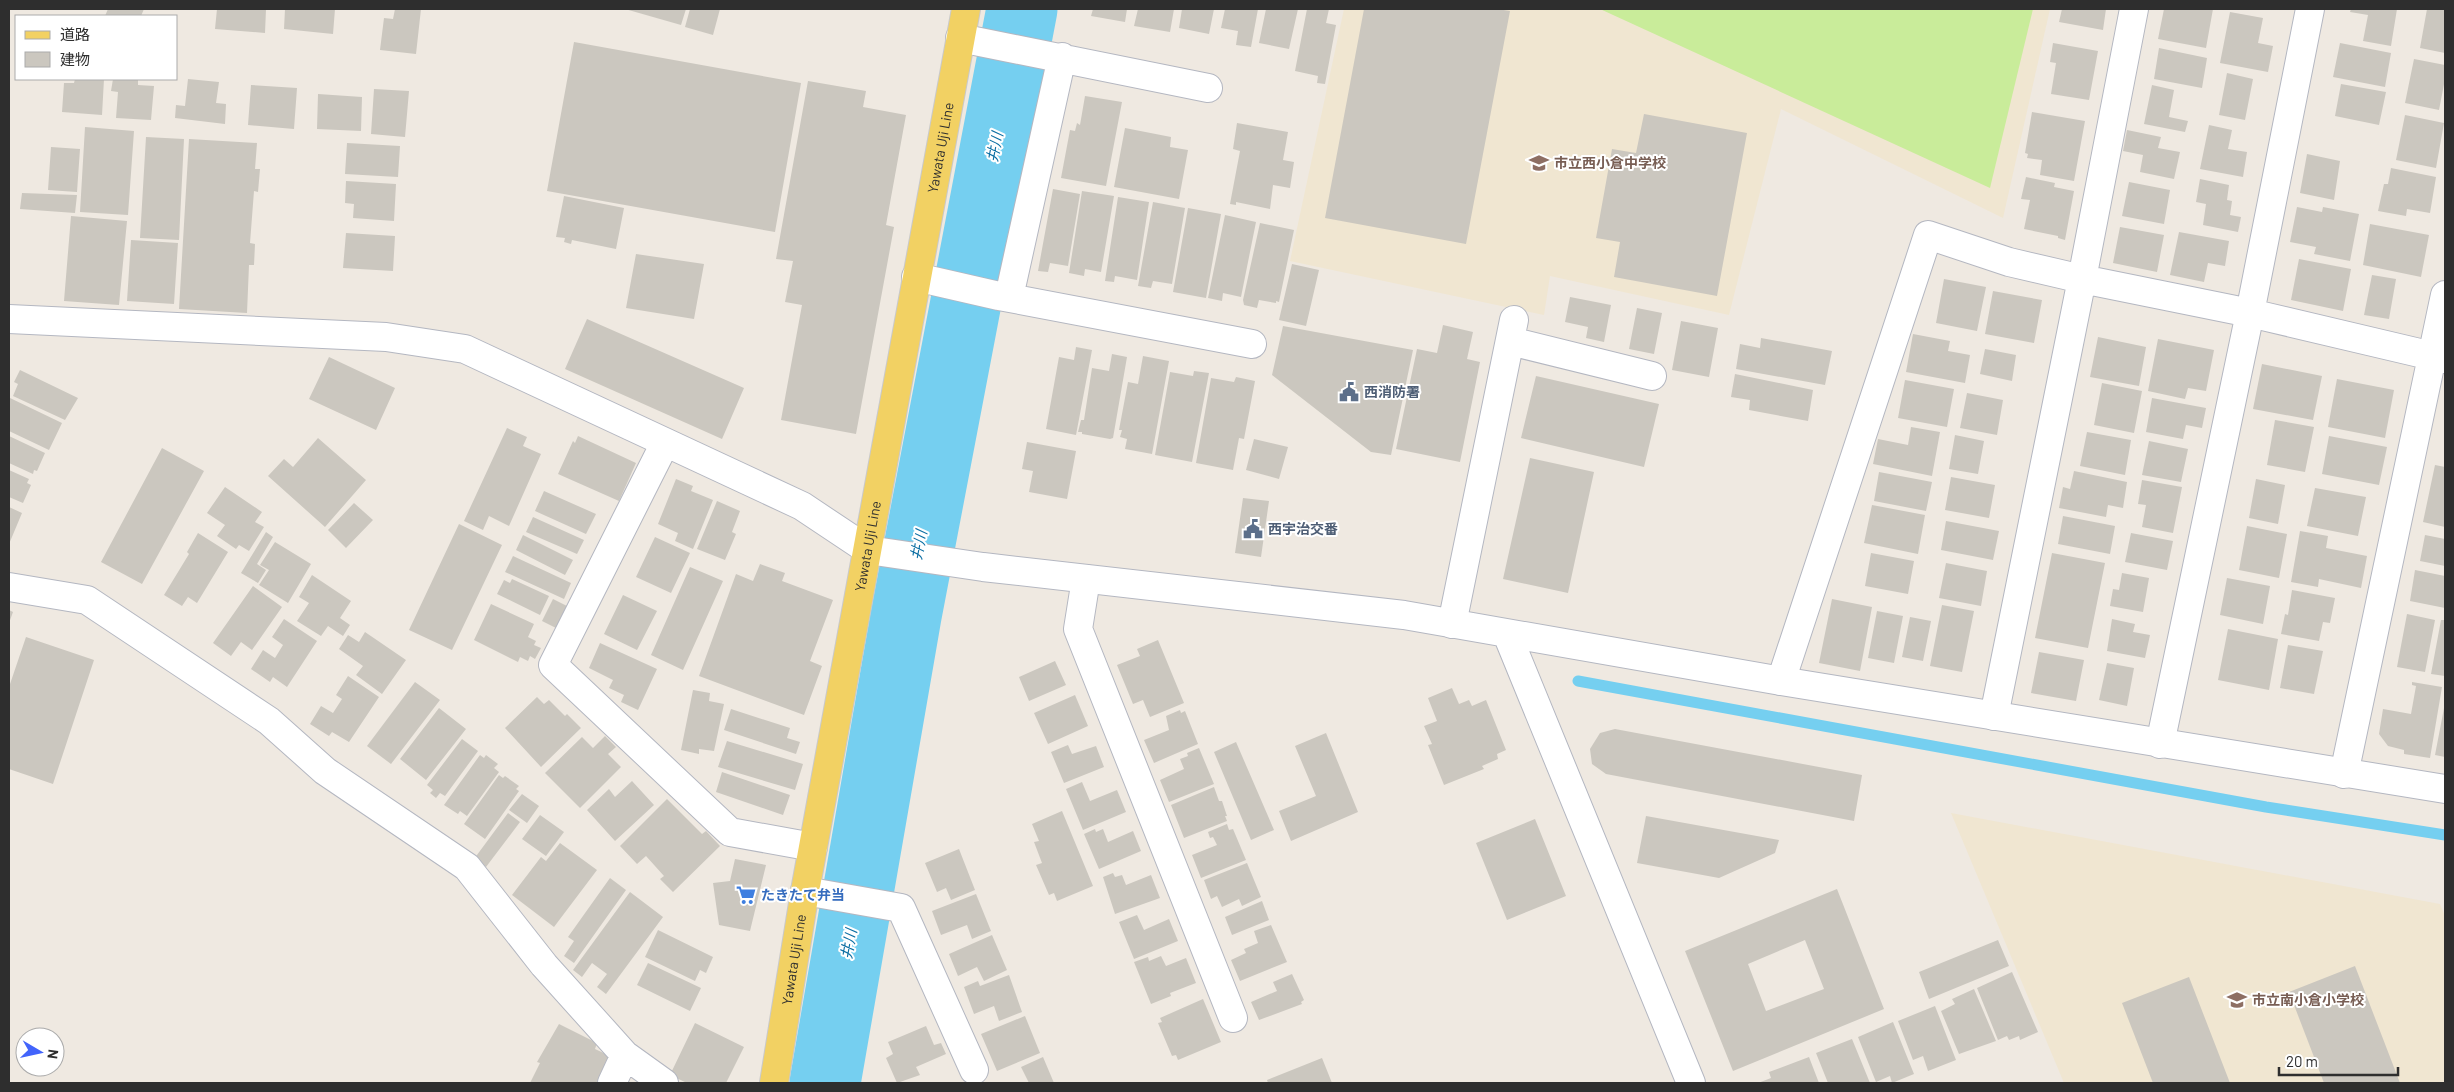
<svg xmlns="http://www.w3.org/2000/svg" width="2454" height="1092" font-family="Barlow,'Noto Sans JP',sans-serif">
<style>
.education{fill:#f0e6d1}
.pitch{fill:#c9ec9a}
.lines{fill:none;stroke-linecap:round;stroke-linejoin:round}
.stream{stroke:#75cff0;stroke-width:11}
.river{stroke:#75cff0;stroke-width:71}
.building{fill:#cbc7bf;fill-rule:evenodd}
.street-casing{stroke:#b4b7c1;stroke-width:30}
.secondary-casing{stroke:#b4b7c1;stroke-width:30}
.primary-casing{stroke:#c9c9c9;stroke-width:30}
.street{stroke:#fff;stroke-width:28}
.secondary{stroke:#fff;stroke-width:28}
.primary{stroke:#f2d163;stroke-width:28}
.labels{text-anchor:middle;stroke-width:4;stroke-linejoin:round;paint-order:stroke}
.street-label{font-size:14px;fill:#2e2e2e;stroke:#fff}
.education-label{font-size:14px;font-weight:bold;fill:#785e54;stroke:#fff;text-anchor:start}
.service-label{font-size:14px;font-weight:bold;fill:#4e5e75;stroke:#fff;text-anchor:start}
.shop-label{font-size:14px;font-weight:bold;fill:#366cbe;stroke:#fff;text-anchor:start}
.water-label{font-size:15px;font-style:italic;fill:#0d6fa3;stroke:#fff}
</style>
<rect width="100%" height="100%" fill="#efe9e1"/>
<path class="education" d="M1344 9H2050L2003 218 1781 109 1729 315 1550 276 1544 315 1290 261Z
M1951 813 2440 904 2445 916V1083H2064Z"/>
<path class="pitch" d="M1600 9H2033L1990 188Z"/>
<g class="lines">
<path class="stream" d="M1578 681 2266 807 2445 835"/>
<path class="river" d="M825 1083 906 616 1022 9"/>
</g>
<path class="building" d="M108 9H144L141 16H105Z
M217 9H266L265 33 215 29Z
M285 9H335L333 34 284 29Z
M395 9H421L416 54 380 50 384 18 393 19Z
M625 9H686L681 25Z
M690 9H720L713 35 685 27Z
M1093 9H1127L1125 22 1091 16Z
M1138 9H1174L1170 32 1134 26Z
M1182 9H1214L1209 34 1179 28Z
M1225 9H1258L1251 47 1236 45 1238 31 1221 28Z
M1266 9H1298L1289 49 1259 43Z
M1307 9H1329L1326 23 1336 25 1325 84 1317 83 1318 76 1295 71Z
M1364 9H1497L1510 11 1466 244 1325 218Z
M2062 9H2106L2103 30 2059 22Z
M2164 9H2213L2206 48 2158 39Z
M2351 9H2397L2391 46 2363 41 2368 15 2350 12Z
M2427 9H2445V53L2420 48Z
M2230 12 2263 18 2258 43 2273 46 2268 72 2220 63Z
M574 42 801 83 775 232 547 191Z
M2053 43 2098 51 2089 100 2051 94 2056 63 2050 62Z
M2340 43 2391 53 2385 87 2333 77Z
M2159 48 2207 58 2202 88 2154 79Z
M2414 59 2445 65V79L2439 110 2405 103Z
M2227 73 2253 79 2245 120 2219 115Z
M75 79H104L102 115 62 112 64 83H74Z
M113 79H138V85L154 86 151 120 116 118 118 92 111 91Z
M188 79 219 82 216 103 226 104 225 124 175 118 176 105 185 106Z
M808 81 866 91 863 107 906 115 886 225 894 227 856 434 781 420 802 305 785 302 793 261 776 259Z
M2341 84 2386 92 2379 125 2335 116Z
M251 85 297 88 294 129 248 125Z
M2152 85 2174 90 2169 117 2188 121 2185 132 2144 124Z
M374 89 409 91 405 137 371 134Z
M318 94 362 97 361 131 317 129Z
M1085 96 1122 102 1106 186 1061 178 1070 130 1075 131 1077 123 1080 125Z
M2032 112 2085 121 2074 181 2040 175 2042 160 2027 158 2028 154 2025 153Z
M1644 114 1747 133 1717 296 1614 277 1620 242 1596 238 1612 149 1636 153Z
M2405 115 2444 123 2436 168 2396 160Z
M1237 123 1288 132 1283 160 1294 162 1290 188 1273 185 1270 209 1236 202V205L1230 204 1240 151 1233 149Z
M2209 125 2232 130 2228 149 2247 152 2243 177 2200 169Z
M85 127 134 131 128 215 80 212Z
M1125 128 1171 137 1170 147 1188 150 1179 199 1114 187Z
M2127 130 2161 137 2158 148 2180 152 2174 179 2140 172 2143 155 2123 151Z
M146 137 184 139 179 240 140 238Z
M189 139 257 143 255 169H260L258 192 254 191 250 243 255 244 254 265H249L247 313 179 309Z
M347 143 400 146 398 177 345 174Z
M51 147 80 149 77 192 48 190Z
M2307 154 2340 161 2334 200 2300 193Z
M2391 168 2436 177 2430 213 2407 209 2406 216 2378 211 2384 184H2388Z
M2026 177 2055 183 2054 187 2074 191 2065 240 2058 238V236L2024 229 2030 200 2021 199Z
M2200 179 2229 185 2227 200 2232 201 2230 215 2241 217 2238 232 2203 225 2206 204 2196 202Z
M346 181 396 184 394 221 353 218 354 204 345 203Z
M2129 182 2170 190 2164 224 2122 216Z
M1053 189 1080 194 1068 266 1050 263 1048 272 1038 271Z
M1082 191 1114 196 1101 272 1085 269 1084 276 1069 273Z
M22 193 77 195 75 213 20 209Z
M564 196 624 208 616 249 572 240 571 244 564 242 565 238 556 237Z
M1118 197 1149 202 1137 280 1115 276 1114 282 1105 281Z
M1153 202 1185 208 1172 284 1153 281 1151 288 1138 286Z
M2297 207 2322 212 2323 207 2359 214 2350 261 2314 254 2316 247 2290 242Z
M1188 208 1221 214 1206 298 1173 292Z
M1225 215 1256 222 1241 297 1223 293 1222 301 1208 298Z
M71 216 127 221 119 305 64 301Z
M1260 223 1294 230 1279 302 1276 301V303L1259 300 1257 308 1244 305 1243 300Z
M2370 224 2429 235 2421 277 2363 265Z
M2120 227 2164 235 2157 272 2113 263Z
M2179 232 2229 241 2225 266 2208 263 2204 282 2170 275Z
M346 233 395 236 393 271 343 268Z
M131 240 178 243 174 304 127 301Z
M636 254 704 264 694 319 626 308Z
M2299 259 2351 269 2343 311 2291 300Z
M1292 264 1319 270 1306 326 1279 320Z
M2372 275 2396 279 2389 319 2364 315Z
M1944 279 1986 287 1977 331 1936 323Z
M1993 291 2042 300 2034 343 1985 334Z
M1570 297 1611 305 1604 342 1586 338 1588 327 1565 322Z
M1637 308 1662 313 1654 354 1629 349Z
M587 319 744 388 722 439 565 369Z
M1681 321 1718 328 1709 377 1672 370Z
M1443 325 1473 332 1467 359 1480 362 1460 462 1396 449 1417 349 1437 353Z
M1283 326 1413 350 1391 455 1371 452 1272 375Z
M1913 334 1950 341 1948 351 1970 355 1965 383 1906 372Z
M2098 337 2146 347 2139 386 2090 377Z
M1761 338 1832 351 1825 385 1736 369 1740 344 1760 348Z
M2158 339 2214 350 2206 391 2188 388 2185 399 2148 391Z
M1076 347 1092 350 1076 435 1046 429 1059 357 1074 360Z
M1985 349 2016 355 2012 381 1980 374Z
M1112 354 1127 357 1113 438 1110 439 1082 434V432H1078L1081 420H1084L1092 368 1109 371Z
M1143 356 1169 361 1152 454 1125 449 1127 439 1120 437 1122 430H1119L1128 382 1138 384Z
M329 357 395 388 376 430 309 399Z
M2262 364 2322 376 2313 420 2253 409Z
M20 370 78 398 65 420 13 396 18 384 14 382Z
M1194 371 1209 373 1192 462 1155 455 1170 372 1193 376Z
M1735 374 1813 390 1808 421 1749 410 1750 400 1731 397Z
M1536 376 1659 404 1644 467 1521 438Z
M1236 377 1255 381 1244 439 1239 438 1233 470 1196 463 1211 378 1234 382Z
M2337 379 2394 390 2385 438 2328 427Z
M1905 380 1954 389 1947 427 1898 418Z
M2102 383 2142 391 2134 433 2094 425Z
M1967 393 2003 400 1997 435 1960 428Z
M10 398 62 423 49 450 9 431Z
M2152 398 2206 408 2202 428 2186 425 2183 439 2146 432Z
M2275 420 2314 427 2305 472 2267 465Z
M1911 427 1940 432 1932 476 1873 464 1878 439 1908 445Z
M507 428 527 437 523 446 541 454 509 526 489 516 483 530 464 521Z
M2087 432 2131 440 2125 475 2080 466Z
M1955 435 1984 441 1978 474 1949 469Z
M9 436 45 453 37 471 34 470 33 474 9 463Z
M578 436 636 463 619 501 558 474 573 441 575 443Z
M2329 436 2387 447 2379 485 2322 474Z
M318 438 366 480 325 527 268 476 284 459 293 467Z
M1254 439 1288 447 1279 479 1246 470Z
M2149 441 2188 449 2181 482 2142 475Z
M1027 442 1076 451 1067 499 1029 492 1033 471 1022 469Z
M162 448 204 471 142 584 101 562Z
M1530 458 1594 472 1568 593 1503 579Z
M2435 465 2445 467V527L2423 522Z
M9 470 29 479 27 483 31 485 23 503 9 497Z
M2074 471 2127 482 2123 508 2108 505 2106 517 2059 508 2063 487 2070 489Z
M1879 472 1932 482 1926 511 1874 501Z
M1951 477 1995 485 1989 518 1945 510Z
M676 479 693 486 691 491 713 500 693 549 675 541 678 533 658 524Z
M2256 479 2285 485 2278 524 2249 518Z
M2142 480 2182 487 2173 533 2142 527 2146 505 2138 504Z
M225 487 262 512 255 522 264 527 249 551 239 545 236 549 217 536 225 525 207 513Z
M2315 488 2366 497 2358 536 2307 526Z
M544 491 596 514 586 534 535 511Z
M1243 498 1269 501 1261 557 1235 553Z
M717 501 740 511 732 532 736 534 725 560 697 549Z
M354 503 373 520 346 548 328 530Z
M1872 505 1925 515 1918 554 1864 543Z
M9 507 22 513 9 544Z
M2063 516 2115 526 2110 554 2058 544Z
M533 517 584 540 577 554 526 532Z
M1946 521 1999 531 1993 560 1941 550Z
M459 524 502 545 452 650 409 630Z
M2247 526 2287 534 2279 578 2239 570Z
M2300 531 2328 536 2326 548 2367 556 2361 588 2319 579 2318 587 2291 582Z
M266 532 273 537 257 564 266 570 258 583 241 573Z
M198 533 228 552 197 603 188 597 182 606 164 595 189 554 187 552Z
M2131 533 2173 541 2167 570 2125 562Z
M523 535 573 560 565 575 516 550Z
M2425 535 2445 539V566L2420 561Z
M655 537 690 553 671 593 636 577Z
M275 542 311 564 288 603 259 585 269 570 260 565Z
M1871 553 1914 561 1908 594 1865 586Z
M2052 553 2105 563 2088 648 2035 638Z
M513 556 571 583 564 599 505 572Z
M1946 563 1987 571 1981 606 1939 598Z
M760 564 785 573 782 581 833 600 810 661 822 666 804 715 699 676 736 574 753 581Z
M690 567 723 581 683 670 651 655Z
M2415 570 2445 576V608L2410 601Z
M2122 573 2149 578 2143 612 2110 606 2113 589 2119 590Z
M312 575 351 601 340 618 350 625 343 636 328 626 321 636 297 621 309 603 299 597Z
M2227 578 2270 586 2263 624 2220 615Z
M512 579 549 596 540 615 497 594 504 580 510 583Z
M253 586 282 607 252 650 241 642 231 656 213 643Z
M2292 590 2335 598 2330 623 2323 622 2319 641 2281 634 2285 614 2288 615Z
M623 595 657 611 637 650 604 634Z
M553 599 569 607 558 629 542 621Z
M1832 599 1872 607 1860 671 1819 663Z
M491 604 534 624 528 637 536 641 534 645 541 648 535 659 530 656 528 661 520 657 518 662 474 640Z
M1942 605 1974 611 1962 672 1930 666Z
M9 610 13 612 9 623Z
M1877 611 1903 616 1894 663 1868 658Z
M2407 614 2435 620 2425 672 2397 667Z
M1910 617 1931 621 1923 661 1902 657Z
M284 619 317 641 287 687 273 677 270 682 251 669 263 650 275 658 283 645 272 637Z
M2112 619 2135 624 2133 632 2150 635 2145 658 2107 651Z
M2441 620H2445V676L2431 674Z
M2228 629 2278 639 2269 690 2218 680Z
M365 632 406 660 382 694 356 675 363 666 339 649 348 635 359 642Z
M26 637 94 660 53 784 9 769V687Z
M1158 640 1184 703 1150 717 1143 700 1133 704 1117 665 1140 656 1137 649Z
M600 643 657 669 638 710 621 702 624 695 609 688 613 680 589 668Z
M2288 645 2323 651 2314 694 2280 688Z
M2039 652 2084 660 2076 701 2031 693Z
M1055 661 1066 685 1029 701 1019 677Z
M2107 663 2134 668 2127 706 2099 700Z
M348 676 379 697 349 742 332 732 329 736 310 724 321 706 333 713 342 699 336 695Z
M415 682 440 700 391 764 367 746Z
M2412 682 2442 687 2430 758 2404 754V750L2388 746 2379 734 2383 709 2411 714 2416 686 2412 685Z
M1452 688 1459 704 1469 700 1472 706 1486 700 1506 750 1497 754 1498 759 1482 766 1484 769 1444 785 1428 745 1432 744 1424 726 1437 721 1428 698Z
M693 690 710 693 709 701 724 704 714 751 699 749V754L681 750Z
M1075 695 1088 726 1048 744 1034 713Z
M537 697 544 704 549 700 565 716 567 714 581 728 541 767 505 728Z
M439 708 466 729 426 780 400 759Z
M2444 708H2445V757L2435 755Z
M731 709 790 728 787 738 800 742 796 754 724 730Z
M1180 710 1181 713 1185 711 1198 744 1154 763 1144 740 1169 730 1166 716Z
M1615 729 1862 775 1854 821 1606 774 1592 764 1590 749 1600 733Z
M1326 733 1358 812 1291 841 1279 811 1316 796 1295 746Z
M605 736 616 747 608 754 621 767 580 808 545 773 582 737 593 748Z
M462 739 478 751 445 796 440 793 436 798 430 793 433 790 427 785Z
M727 741 803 764 795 790 718 767Z
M1236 742 1274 830 1251 840 1214 752Z
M1068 745 1072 754 1096 746 1104 767 1064 783 1051 752Z
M1199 748 1214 784 1169 802 1160 780 1184 769 1180 759 1188 756 1187 753Z
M480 755 484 758 486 755 498 764 494 768 499 772 467 816 460 811 458 814 444 805Z
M722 772 790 795 783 815 716 792Z
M499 775 503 778 505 776 519 786 516 789 519 791 485 839 464 824Z
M632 781 654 805 615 841 587 810 609 789 615 797Z
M1082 782 1090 801 1117 790 1126 812 1083 830 1066 789Z
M1214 787 1219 801H1222L1227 816H1225L1227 821 1184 838 1171 805Z
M522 794 539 806 527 823 509 810Z
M667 799 702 834 706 831 720 846 673 892 660 879 664 876 646 856 637 864 620 846Z
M1062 811 1093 886 1057 901 1054 893 1049 895 1036 865 1042 863 1034 842 1039 841 1032 824Z
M508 813 520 822 486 867 474 859Z
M540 815 564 832 546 856 522 839Z
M1646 816 1779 840 1775 853 1719 878 1637 863Z
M1535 819 1566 896 1507 920 1476 843Z
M1227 824 1229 830 1233 829 1246 860 1201 878 1192 855 1217 845 1213 837 1210 838 1208 832Z
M1095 829 1096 832 1103 829 1108 842 1133 831 1141 851 1099 869 1084 834Z
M560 843 597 870 554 927 512 895 541 857 546 861Z
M959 849 975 890 951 900 946 888 937 892 925 863Z
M735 859 766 865 750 931 719 925 713 883 730 881Z
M1247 863 1261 897 1242 906 1239 899 1222 907 1217 896 1211 899 1204 880Z
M1113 873 1115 877 1122 875 1126 885 1151 875 1160 898 1115 914 1103 877Z
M610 878 626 890 574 963 564 956 574 941 568 937Z
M1837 889 1884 1009 1733 1071 1685 951ZM1805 940 1824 989 1766 1011 1748 964Z
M630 892 663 917 606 994 597 987 607 974 592 963 582 977 573 970Z
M976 894 991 931 972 939 967 925 941 935 932 911Z
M1262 901 1269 920 1232 935 1225 917Z
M1137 915 1144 930 1169 919 1178 941 1134 959 1119 922Z
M1271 925 1287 962 1240 981 1231 960 1246 953 1244 949 1258 943 1254 931Z
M658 930 713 957 706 973 700 970 695 981 645 957Z
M992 935 1007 970 984 981 977 967 958 976 949 954Z
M1998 940 2009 966 1929 999 1919 972Z
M1161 956 1166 966 1186 958 1196 983 1170 993 1171 996 1151 1004 1134 962 1148 957 1149 961Z
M648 963 701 988 690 1011 637 985Z
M2355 966 2400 1083H2324L2289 992Z
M2012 972 2038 1032 2020 1040 2019 1036 2009 1040 2007 1036 1998 1040 1977 988Z
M1292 974 1304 1000 1301 1002 1302 1004 1259 1020 1251 1002 1277 991 1273 982Z
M1009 975 1022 1012 999 1021 994 1006 974 1014 964 987 978 981 980 986Z
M2189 977 2230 1083H2153L2122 1003Z
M1974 989 1996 1041 1959 1054 1941 1011 1955 1004 1952 999Z
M1203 999 1221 1042 1178 1060 1176 1055 1172 1056 1158 1023 1162 1022 1160 1018Z
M1935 1006 1956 1060 1928 1071 1923 1056 1913 1060 1898 1021Z
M1025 1016 1040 1053 997 1071 981 1034Z
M1893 1022 1914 1074 1892 1083 1890 1076 1876 1082 1858 1037Z
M695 1023 744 1047 726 1083H687L670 1075Z
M559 1024 597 1043 595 1049 612 1057 599 1083H530L540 1063 537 1062Z
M926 1026 934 1045 941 1043 946 1054 916 1067 920 1075 897 1083 886 1058 893 1054 888 1042Z
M1852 1039 1870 1083H1828L1816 1053Z
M1043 1057 1054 1083H1029L1021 1067Z
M1809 1057 1819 1083H1758L1771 1078 1769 1072Z
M1322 1058 1332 1083H1268L1267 1080Z"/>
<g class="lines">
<defs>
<path id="street" d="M960 38 1208 88
M916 277 999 296 1252 344
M1009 297 1062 57
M9 319 386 337 465 349 802 506 868 550
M1510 341 1652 376
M665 443 553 665 730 832 813 847
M1086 579 1078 629 1233 1018
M9 587 87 600 269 721 325 771 467 867 544 965 625 1055 664 1083
M1452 624 1514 320
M1781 681 1928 235 2009 262 2082 279 2250 313 2445 359
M1994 716 2082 279 2134 9
M2160 744 2250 313 2310 9
M2344 774 2445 295
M805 891 901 908 974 1070
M612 1083 625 1055"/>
<path id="secondary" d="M868 550 983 567 1404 615 1781 681 2445 789
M1507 634 1691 1083"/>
<g id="primary">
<path id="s1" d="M774 1083 805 891 966 9"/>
</g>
</defs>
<use href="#street" class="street-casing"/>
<use href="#secondary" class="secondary-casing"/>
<use href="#primary" class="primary-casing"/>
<use href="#street" class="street"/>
<use href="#secondary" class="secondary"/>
<use href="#primary" class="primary"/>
</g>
<defs>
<symbol id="school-bare" viewBox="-9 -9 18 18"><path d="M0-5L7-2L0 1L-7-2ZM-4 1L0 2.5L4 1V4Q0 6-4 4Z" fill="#8d6e63" stroke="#fff" stroke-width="2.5" paint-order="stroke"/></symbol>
<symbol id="civic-bare" viewBox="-9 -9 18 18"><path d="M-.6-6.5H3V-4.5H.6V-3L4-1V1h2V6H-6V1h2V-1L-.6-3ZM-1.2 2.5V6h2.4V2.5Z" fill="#5c6f8a" stroke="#fff" stroke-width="2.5" paint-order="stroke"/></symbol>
<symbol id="supermarket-bare" viewBox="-9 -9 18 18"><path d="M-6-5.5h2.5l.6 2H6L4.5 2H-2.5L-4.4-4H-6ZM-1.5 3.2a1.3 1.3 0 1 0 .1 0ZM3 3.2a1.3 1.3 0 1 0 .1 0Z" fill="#3f7fe0" stroke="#fff" stroke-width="2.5" paint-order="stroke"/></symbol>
</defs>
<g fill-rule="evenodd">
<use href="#school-bare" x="1525" y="149" width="28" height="28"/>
<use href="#civic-bare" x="1335" y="378" width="28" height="28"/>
<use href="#civic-bare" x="1239" y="515" width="28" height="28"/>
<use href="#supermarket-bare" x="732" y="881" width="28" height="28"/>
<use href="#school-bare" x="2223" y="986" width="28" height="28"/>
</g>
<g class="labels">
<g class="street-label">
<text dy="5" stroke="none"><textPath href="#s1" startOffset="950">Yawata Uji Line</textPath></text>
<text dy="5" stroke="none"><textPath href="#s1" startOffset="545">Yawata Uji Line</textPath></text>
<text dy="5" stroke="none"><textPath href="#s1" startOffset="125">Yawata Uji Line</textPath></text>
</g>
<g class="education-label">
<text x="1554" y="168">市立西小倉中学校</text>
<text x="2252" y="1005">市立南小倉小学校</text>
</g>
<g class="service-label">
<text x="1364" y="397">西消防署</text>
<text x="1268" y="534">西宇治交番</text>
</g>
<g class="shop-label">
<text x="761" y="900">たきたて弁当</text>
</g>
<g class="water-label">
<text transform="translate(995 147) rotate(-79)" y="5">井川</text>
<text transform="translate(919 545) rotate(-79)" y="5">井川</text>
<text transform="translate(849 944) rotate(-80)" y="5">井川</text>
</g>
</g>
<rect width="2454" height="1092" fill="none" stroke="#2e2e2e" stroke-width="20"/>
<rect x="15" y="15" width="162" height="65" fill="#ffffff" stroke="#ababab"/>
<rect x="25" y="31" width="25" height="8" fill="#f2d163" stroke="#ababab"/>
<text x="60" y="40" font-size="15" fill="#2e2e2e">道路</text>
<rect x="25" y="52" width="25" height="15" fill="#cbc7bf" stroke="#ababab"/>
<text x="60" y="65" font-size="15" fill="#2e2e2e">建物</text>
<g transform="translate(40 1052) rotate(99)"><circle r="24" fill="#ffffff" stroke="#ababab"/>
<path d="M0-4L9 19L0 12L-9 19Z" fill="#4264fb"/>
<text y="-8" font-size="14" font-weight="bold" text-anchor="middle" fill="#2e2e2e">N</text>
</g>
<path d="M2279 1067v8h119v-8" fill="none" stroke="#2e2e2e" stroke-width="2.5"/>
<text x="2286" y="1067" font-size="15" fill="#2e2e2e" stroke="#ffffff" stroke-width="4" paint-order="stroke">20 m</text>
</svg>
